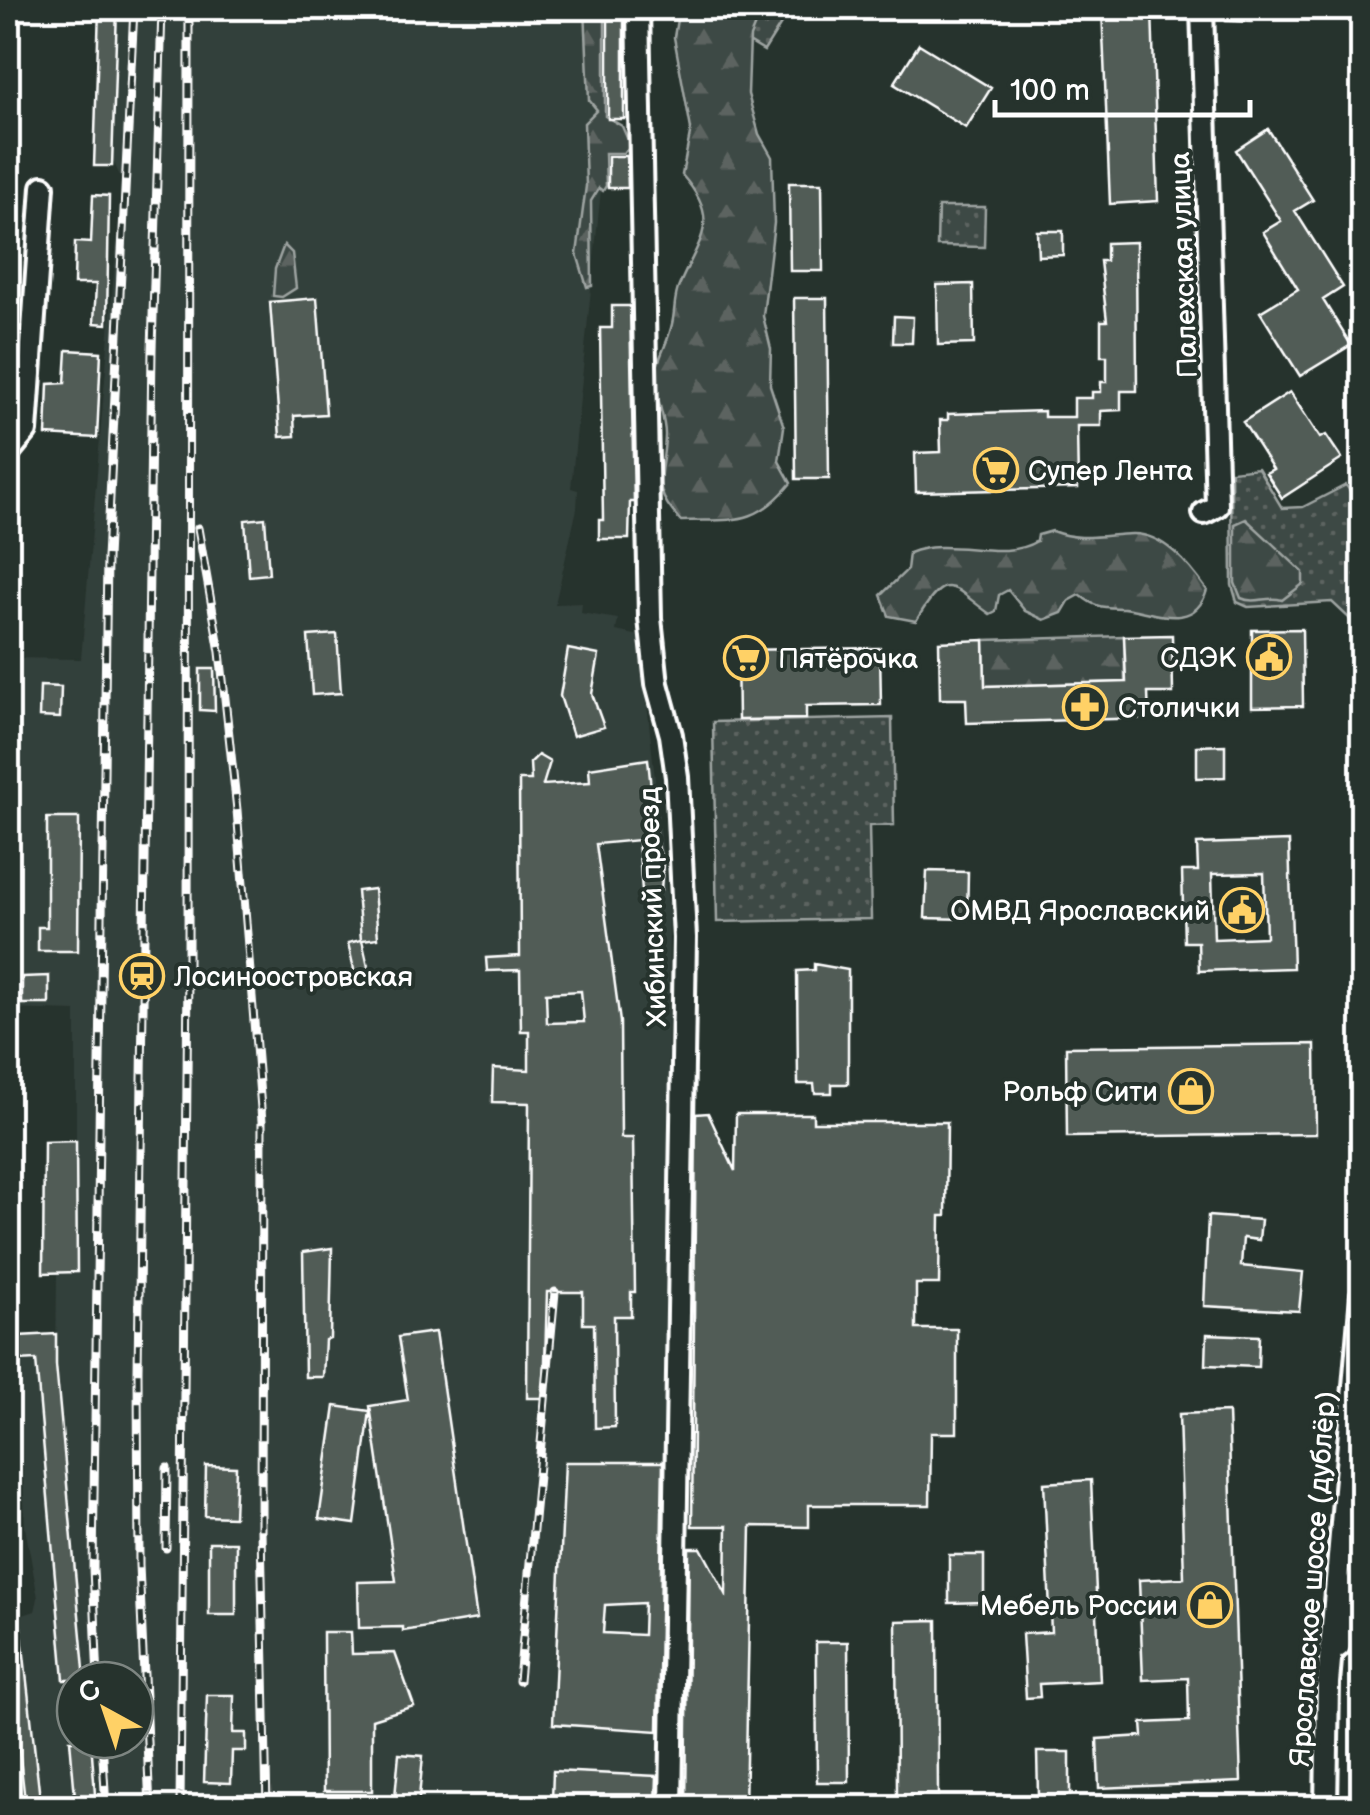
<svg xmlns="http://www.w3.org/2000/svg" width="1370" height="1815" font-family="'Balsamiq Sans',sans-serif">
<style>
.built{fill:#333f3a;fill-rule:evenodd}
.grass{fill:url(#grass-dots);stroke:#9ea4a2;stroke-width:2.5}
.forest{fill:url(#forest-firs);stroke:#9ea4a2;stroke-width:2.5}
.building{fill:#515c57;stroke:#fff;stroke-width:2.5;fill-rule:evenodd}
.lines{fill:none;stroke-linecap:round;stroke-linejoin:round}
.minor-casing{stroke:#fff;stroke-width:28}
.minor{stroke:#26332d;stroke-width:20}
.rail-casing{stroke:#fff;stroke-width:9}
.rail{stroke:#26332d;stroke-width:5;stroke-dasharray:15;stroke-linecap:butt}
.labels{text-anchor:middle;stroke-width:8;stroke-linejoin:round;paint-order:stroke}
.street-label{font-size:28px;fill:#fff;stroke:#26332d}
.poi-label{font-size:28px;fill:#fff;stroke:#26332d;text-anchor:start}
</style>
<defs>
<pattern id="grass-dots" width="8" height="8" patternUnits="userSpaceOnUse" patternTransform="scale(2.5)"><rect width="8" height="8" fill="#3e4944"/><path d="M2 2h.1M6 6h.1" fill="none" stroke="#5b6460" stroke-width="1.8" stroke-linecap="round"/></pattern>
<pattern id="forest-firs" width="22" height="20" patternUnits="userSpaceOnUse" patternTransform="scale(2.5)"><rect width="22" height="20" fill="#3e4944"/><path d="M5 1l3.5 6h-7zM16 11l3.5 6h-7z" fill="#5b6460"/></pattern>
</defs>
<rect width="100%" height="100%" fill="#26332d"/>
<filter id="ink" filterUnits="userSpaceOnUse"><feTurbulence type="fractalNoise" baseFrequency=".01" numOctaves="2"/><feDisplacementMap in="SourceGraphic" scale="20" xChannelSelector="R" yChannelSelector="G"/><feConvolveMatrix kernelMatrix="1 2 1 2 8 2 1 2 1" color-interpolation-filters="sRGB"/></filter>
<g filter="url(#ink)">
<path class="built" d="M117 8H625L624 119 608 120 571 488 578 490 577 509 555 604 582 603 581 613 618 619 616 631 640 636 669 914 666 1807H17V1801L24 1800 8 1620 35 1611 38 1598 25 1527 19 1361 56 1364 57 1273H43L44 1142 76 1141V1011L8 1009V658L81 659 122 181 112 158ZM75 1680H135V1740H75Z"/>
<path class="grass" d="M749 8H791L764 51 734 33Z
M938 207H985L984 247 937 246Z
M1258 468 1282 508 1303 507 1346 485 1362 509V647L1349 618 1332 602 1248 607 1237 602 1232 585 1231 471Z
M892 718 894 825 869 826 871 919 717 922 713 722Z"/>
<path class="forest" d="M585 8H605V116L622 126 631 147 623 153H605L606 186 603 191 599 188 591 201 592 286 587 287 577 254 586 186 584 123 597 110 589 100Z
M679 8H762L750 37 748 94 759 134 772 157 774 223 763 316 771 349 770 385 784 427 779 461 791 483C755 527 734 519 681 521 648 487 664 477 665 436 666 415 650 387 657 367 661 353 669 339 672 324 675 312 674 296 679 286 699 238 723 222 682 175L691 129 674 37Z
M284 245 292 253 296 288 282 297 273 296 275 269Z
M1246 519 1303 572V584L1282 600C1267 595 1256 605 1241 598L1235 583V524Z
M1052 531C1080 542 1103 535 1132 534 1164 533 1190 566 1207 590 1195 633 1152 611 1124 608 1104 607 1097 609 1080 595L1069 601 1062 613 1044 620 1025 611 1008 590 999 595 996 611 990 614C951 587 948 567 916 621L889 616 881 595 907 570 909 553C950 536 1001 563 1037 541L1038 535Z
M1124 636 1125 682 985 686 984 640Z"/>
<path class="building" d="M99 8H117L112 166H94Z
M608 8H624V119H608Z
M1102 8H1152L1158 201 1110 204Z
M1227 8H1252V22L1226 21Z
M919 44 991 88 966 128 894 84Z
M1268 129 1313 200 1295 211 1343 287 1323 300 1351 345 1300 376 1260 312 1298 289 1263 232 1281 221 1236 150Z
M608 156H627L628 188H608Z
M789 183H822L823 271H790Z
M93 195 109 196 107 324 94 323 96 284H74L75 242 91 243Z
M1037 231H1063V255L1038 256Z
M1136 242 1137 391H1121V410L1101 411V426H1077L1078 488 916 492 915 453 941 452 940 420H948V414L1044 411V417H1074V398H1092V392H1101V382H1107V356H1101V321H1107L1100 261H1106V243Z
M973 284 974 344 938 345 937 285Z
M317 298 326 414 294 416 295 436 280 437 270 302Z
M794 298H827L829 479H796Z
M612 306H630L634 502H630L629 539H599V520H603L600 328H612Z
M894 316 913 317 912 343H893Z
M67 350 101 352 97 438 46 435 48 384 65 383Z
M1290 392 1320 438 1326 435 1342 459 1282 498 1266 473 1273 469 1243 422Z
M265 518 269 574 249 576 245 520Z
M1302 629 1303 706 1252 707V630Z
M337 634 341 693 312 695 308 636Z
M1172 635 1173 693H1148L1149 718 967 723 966 699H940L939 642 984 640 985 686 1126 682 1124 636Z
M880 648 881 705 806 706V719L738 720 737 650Z
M568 649 599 655 592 694 604 727 573 736 560 696Z
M200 669H214L215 711 200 710Z
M40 686 61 687 60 718 39 717Z
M1225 745V777L1197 778V746Z
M538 755 550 762 543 785 590 782 589 768 648 759 656 838 663 864 661 890 642 891 638 840 596 844 620 1022 621 1138H633L635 1292H631V1316H614L615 1427 595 1428 594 1324H583V1292H547L544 1398H527L529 1103 492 1102 493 1068 529 1070V1031H521L520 970 487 971 486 958 520 956 519 780H531L530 763ZM581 991 584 1022 547 1023 546 993Z
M47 818H79L78 951H38V927H47Z
M1289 841 1293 968 1199 971 1198 942H1184L1182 871H1198L1197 844ZM1264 873 1266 937 1214 939 1212 874Z
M927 871 968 872 967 919 925 918Z
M374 889 378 938 362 940 369 971 355 974 348 943 361 940 357 891Z
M814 964 848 970V1084H832V1093H815L814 1084H798L797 971 814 970Z
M49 976V1004H22V977Z
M1315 1044 1316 1134 1067 1137 1066 1047Z
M708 1113 735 1171 736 1114H813V1122H947L946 1216H940L939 1284H916V1329H957V1433H931L930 1505H809V1527L751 1526 745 1808H686L689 1548H701L726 1594 727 1526H692L696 1114Z
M76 1141 77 1272 43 1273 44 1142Z
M1208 1216 1261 1220 1259 1240 1243 1238 1241 1266 1303 1272 1299 1311 1204 1306Z
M332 1248 330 1338 325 1340 323 1377H305L303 1252Z
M435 1332 477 1619 403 1631V1627L359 1628 358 1582 396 1581 370 1406 408 1400 398 1337Z
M56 1334V1365L85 1680H64L36 1360 19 1361 18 1336Z
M1207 1334 1259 1336 1258 1367 1206 1365Z
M335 1406 370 1411 355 1524 319 1519Z
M1228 1412 1241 1782 1099 1788 1097 1739 1143 1736 1142 1723 1189 1721 1188 1678 1143 1680 1139 1580 1184 1578 1179 1414Z
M565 1462H663L658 1731 553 1724ZM644 1603 643 1635 603 1633 605 1605Z
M206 1466 236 1467 234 1517 205 1516Z
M1091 1480 1100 1681 1039 1684 1040 1697 1026 1698 1022 1634 1051 1632 1044 1483Z
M209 1542H236V1615H209Z
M949 1555H984V1602L949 1603Z
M20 1619 40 1799 25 1801 8 1653V1620Z
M937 1620 938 1795H897L896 1621Z
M323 1632H351L352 1654 395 1653 414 1706 372 1719V1791H324Z
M816 1642H848L849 1782H817Z
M207 1695H234L233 1733H246V1751H232L231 1783 204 1782Z
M70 1740H91L96 1808H76Z
M1037 1752H1070V1795H1038Z
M399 1754 423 1756 418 1808H394Z
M553 1771 657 1776 656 1808H569V1801H552Z"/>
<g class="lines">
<defs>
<path id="minor" d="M638 8 650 618 657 684 671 735 677 777 685 938 671 1808
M1202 8 1217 506 1204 513
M8 453 26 431 43 187
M1339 1646 1362 1562
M1326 1808 1328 1683 1362 1295"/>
</defs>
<use href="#minor" class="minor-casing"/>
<use href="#minor" class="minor"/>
<defs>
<path id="rail" d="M198 528 220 652 237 810 262 1121 261 1531 267 1808
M166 1548 167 1468
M98 1680 93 1568 107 558 134 8
M519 1681 555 1292
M102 1740 106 1808
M150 1808 139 1565 138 1371 152 350 162 8
M180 1808 188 973 189 8"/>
</defs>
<use href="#rail" class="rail-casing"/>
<use href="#rail" class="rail"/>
</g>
</g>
<defs>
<symbol id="supermarket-ring" viewBox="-11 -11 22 22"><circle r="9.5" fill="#26332d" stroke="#ffd166" stroke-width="1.5"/><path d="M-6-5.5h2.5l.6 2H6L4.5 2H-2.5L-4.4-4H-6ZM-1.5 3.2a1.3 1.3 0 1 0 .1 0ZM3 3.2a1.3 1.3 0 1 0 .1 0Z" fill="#ffd166"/></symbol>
<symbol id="civic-ring" viewBox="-11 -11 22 22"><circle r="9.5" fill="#26332d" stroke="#ffd166" stroke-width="1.5"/><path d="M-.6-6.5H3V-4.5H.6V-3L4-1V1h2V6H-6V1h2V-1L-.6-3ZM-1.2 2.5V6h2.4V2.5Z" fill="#ffd166"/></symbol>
<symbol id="pharmacy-ring" viewBox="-11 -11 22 22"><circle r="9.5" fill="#26332d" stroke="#ffd166" stroke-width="1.5"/><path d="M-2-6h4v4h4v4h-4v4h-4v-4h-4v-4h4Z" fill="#ffd166"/></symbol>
<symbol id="station-ring" viewBox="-11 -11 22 22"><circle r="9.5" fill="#26332d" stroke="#ffd166" stroke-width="1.5"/><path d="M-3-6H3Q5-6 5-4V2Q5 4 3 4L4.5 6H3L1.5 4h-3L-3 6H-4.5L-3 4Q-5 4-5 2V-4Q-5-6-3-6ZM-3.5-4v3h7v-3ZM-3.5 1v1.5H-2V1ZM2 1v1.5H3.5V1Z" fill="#ffd166"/></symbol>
<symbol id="shop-ring" viewBox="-11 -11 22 22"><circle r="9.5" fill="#26332d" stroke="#ffd166" stroke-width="1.5"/><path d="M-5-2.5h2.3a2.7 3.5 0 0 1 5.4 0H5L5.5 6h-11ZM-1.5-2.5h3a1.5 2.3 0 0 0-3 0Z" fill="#ffd166"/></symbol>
</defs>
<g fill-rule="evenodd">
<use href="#supermarket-ring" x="971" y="445" width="50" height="50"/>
<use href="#civic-ring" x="1244" y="632" width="50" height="50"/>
<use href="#supermarket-ring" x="721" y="633" width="50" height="50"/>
<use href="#pharmacy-ring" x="1060" y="682" width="50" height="50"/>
<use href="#civic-ring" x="1217" y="885" width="50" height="50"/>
<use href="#station-ring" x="117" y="951" width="50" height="50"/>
<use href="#shop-ring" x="1166" y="1066" width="50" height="50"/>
<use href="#shop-ring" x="1185" y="1580" width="50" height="50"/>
</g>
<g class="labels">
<g class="street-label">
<text transform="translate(1183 265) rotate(-92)" y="10">Палехская улица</text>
<text transform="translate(652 907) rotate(-92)" y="10">Хибинский проезд</text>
<text transform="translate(1312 1579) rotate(-86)" y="10">Ярославское шоссе (дублёр)</text>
</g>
<g class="poi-label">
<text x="1028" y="480">Супер Лента</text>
<text x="1236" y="667" text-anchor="end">СДЭК</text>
<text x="778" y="668">Пятёрочка</text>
<text x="1118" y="717">Столички</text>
<text x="1210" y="920" text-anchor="end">ОМВД Ярославский</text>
<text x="174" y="986">Лосиноостровская</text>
<text x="1158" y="1101" text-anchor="end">Рольф Сити</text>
<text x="1178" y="1615" text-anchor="end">Мебель России</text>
</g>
</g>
<rect width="1370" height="1815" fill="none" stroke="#26332d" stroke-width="40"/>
<rect x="20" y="20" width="1330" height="1775" fill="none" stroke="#fff" stroke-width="4" filter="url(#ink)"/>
<g transform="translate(105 1710) rotate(320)"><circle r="48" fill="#26332d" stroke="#7d8581" stroke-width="2.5"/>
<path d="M0-8L18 38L0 25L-18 38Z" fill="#ffd166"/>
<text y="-15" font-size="28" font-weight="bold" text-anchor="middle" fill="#ffffff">С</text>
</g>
<path d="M995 100v15h255v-15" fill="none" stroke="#ffffff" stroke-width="5"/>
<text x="1010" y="100" font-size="30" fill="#ffffff" stroke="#26332d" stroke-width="8" paint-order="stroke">100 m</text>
</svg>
